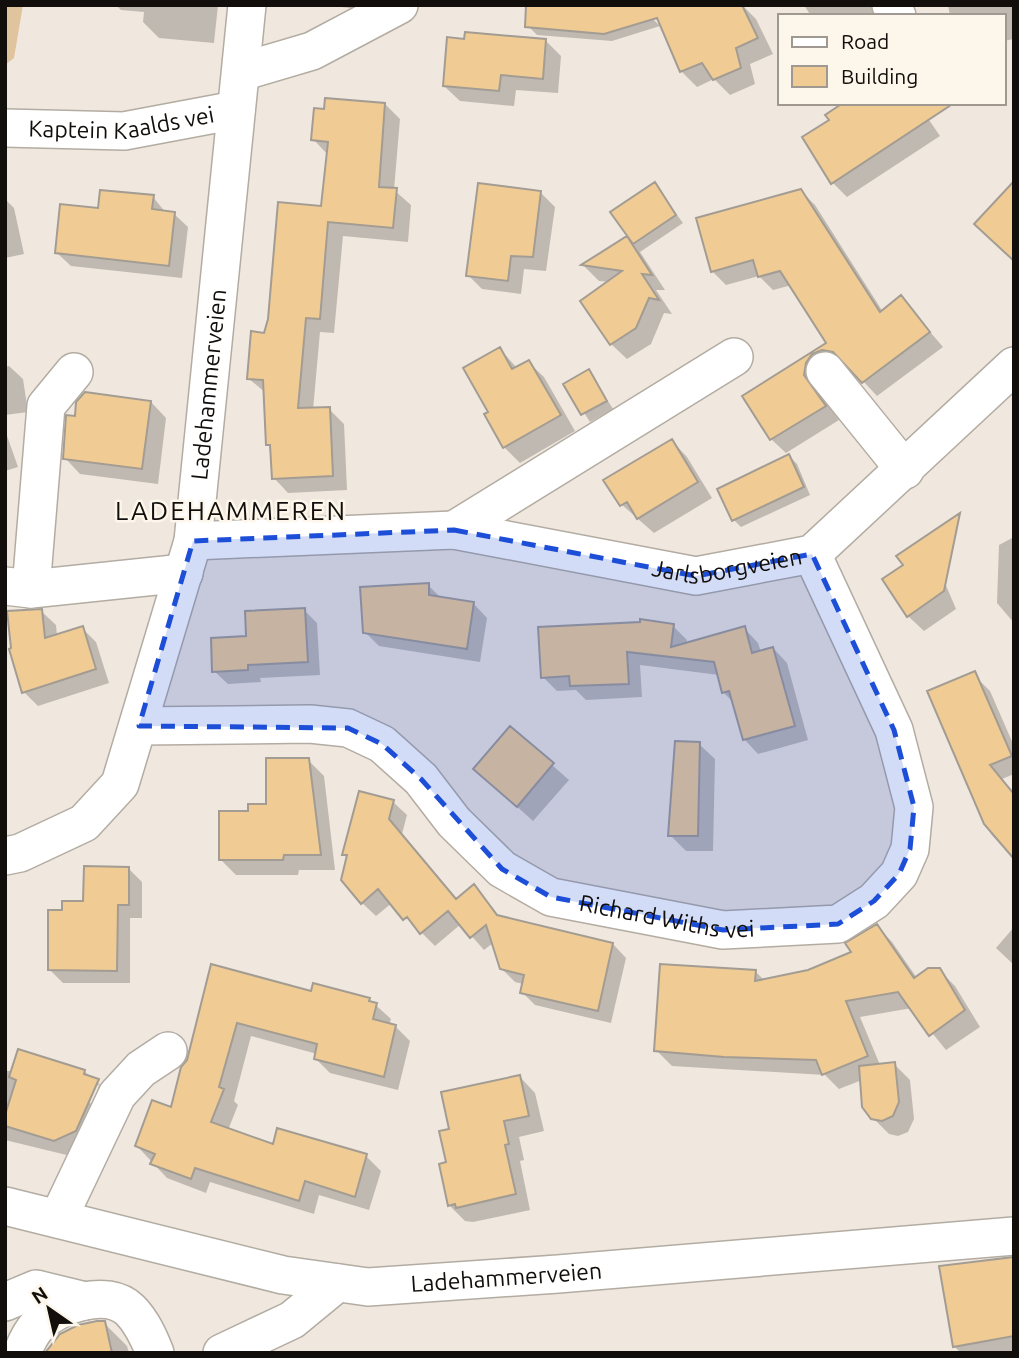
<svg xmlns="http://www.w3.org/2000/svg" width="1019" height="1358" font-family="Ubuntu,sans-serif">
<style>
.green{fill:#dfc49d}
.shadow{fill:#0003;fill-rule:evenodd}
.building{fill:#f0cc94;stroke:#a39c93;stroke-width:2}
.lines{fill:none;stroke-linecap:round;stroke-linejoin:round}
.minor-casing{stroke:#b3aca2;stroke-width:40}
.minor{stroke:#fff;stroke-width:37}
.marked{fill:#1d4ed8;fill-opacity:0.2;stroke:#1d4ed8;stroke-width:5;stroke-dasharray:14 9;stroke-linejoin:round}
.labels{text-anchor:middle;stroke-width:5;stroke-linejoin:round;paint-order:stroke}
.street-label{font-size:23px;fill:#110e0b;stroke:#fdf6eb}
.quarter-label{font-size:26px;letter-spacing:2px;fill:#110e0b;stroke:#fdf6eb}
</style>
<rect width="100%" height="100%" fill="#f0e8de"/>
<path class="green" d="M5 5H23L14 58 5 65Z"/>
<path class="shadow" d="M116 5H218L214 43 159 38 143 22 144 12 121 10Z
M321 5H371L370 10Z
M531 5H654L656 10 668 5H718L723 10 742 5 756 19 773 54 750 64 755 84 730 95 714 79 697 87 681 71 660 22 649 11 647 13 660 26 612 41 537 35 529 27Z
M804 5H883L885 16H811Z
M948 5H1014V39L1003 41V16H950Z
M545 40 561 56 558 93 516 90 514 106 460 101 444 86Z
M385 104 400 119 394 190 411 205 408 242 343 236 334 333 320 332 313 410 329 409 344 424 347 490 288 493 274 478 272 449 268 444 266 393 248 378 323 208 328 155 313 139Z
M927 117 940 136 847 197 832 182Z
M655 185 683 223 640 252 665 290H656L672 314 664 313 651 344 627 359 611 344 610 282 599 281 584 266 627 238 635 244 613 213Z
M801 191 815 205 883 312 901 298 943 347 877 396 848 365 837 364 818 391 839 420 786 453 771 439 745 396 829 344 792 285 773 290 759 276 726 285 712 271Z
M541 193 555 207 546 271 524 269 521 294 482 289 468 275Z
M153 197 166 213 174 214 188 227 182 278 71 266 57 253 100 210Z
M5 199 14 208 24 254 5 258Z
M500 349 517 368 528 362 544 377 575 431 520 463 504 447 490 413Z
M9 366 23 379 28 412 5 415V367Z
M589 371 613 409 590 422 566 384Z
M151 402 166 418 158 484 80 474 65 458 76 418Z
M5 430 18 467 5 471Z
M672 441 687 457 712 498 654 533 621 504Z
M789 456 797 464 810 495 741 527 734 520Z
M1014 537V623L997 603 999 545Z
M939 569 956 609 924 631 908 616Z
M428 585 442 599 473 603 487 618 480 662 379 646 365 632Z
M304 610 317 623 320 675 260 678 261 682 228 684 214 671 248 638Z
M41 611 56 625 57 636 82 628 96 642 109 683 38 706 24 692Z
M673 626 687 640 686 644 744 628 758 643 761 652 773 648 787 663 808 740 758 754 744 739 735 704 723 692 719 675 640 665 642 697 586 700 576 690 557 691 543 677Z
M976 677 990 691 1014 746V774L1002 779 1014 794V840L1004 848 991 834 930 692Z
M510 728 569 780 533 821 475 769Z
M699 744 715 759 713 851H686L670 835Z
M308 760 324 776 335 870H299L298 875H236L220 859 250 813 268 806Z
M393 802 407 815 402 834 457 900 474 886 501 918 613 944 626 958 611 1023 535 1005 522 992 523 984 515 982 501 968 493 943 484 950 461 924 435 946 392 903 376 916 362 903 343 879 348 859 344 855Z
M128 868 142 882V918H130V983H63L50 970 64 911 85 903Z
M877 926 892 942 917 978 939 970 955 986 980 1027 946 1050 912 1008 860 1017 880 1065 894 1064 910 1080 914 1119 908 1132 898 1136 889 1134 873 1118 862 1080 839 1089 825 1075 672 1066 656 1050 755 971 765 981 809 972 853 953Z
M1014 927V965L996 948Z
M212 966 313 993 369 999 391 1019 389 1025 396 1027 410 1041 398 1090 330 1073 316 1059 317 1054 251 1036 234 1101 238 1105 228 1130 274 1146 366 1156 381 1171 369 1210 319 1195 314 1214 210 1182 206 1193 167 1178 137 1146 172 1109 189 1060Z
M5 1071H84L116 1099 79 1158 5 1140ZM95 1085H99L93 1104 89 1103Z
M520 1077 535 1093 544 1131 519 1137 524 1160 520 1161 530 1210 473 1222 465 1221 449 1205 448 1163 451 1130Z
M1014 1258V1353H961L954 1346Z
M104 1323 127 1346 129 1353H62Z
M445 1352 446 1353H354Z"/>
<path class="building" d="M526 5H742L758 38 736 48 741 68 713 80 702 63 680 72 657 18 604 34 525 27Z
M465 32 546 39 543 79 501 75 499 91 443 86 447 37 464 39Z
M325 98 385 103 379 187 397 188 393 228 328 222 320 319 306 318 298 408 330 407 333 476 272 479 270 445H266L263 380 247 379 251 331 264 333 268 319 278 202 321 206 328 142 311 140 314 108 324 109Z
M843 103H954L831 184 802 137 829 120 825 115Z
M1014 181V261L974 224Z
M655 182 676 215 633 244 610 212Z
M478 183 541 191 533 257 511 256 508 281 466 276Z
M801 189 880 312 901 295 930 332 862 383 833 352 822 350 812 354 806 363 804 375 826 406 770 440 742 396 826 343 780 271 758 277 753 260 711 272 696 218Z
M100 190 154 195 152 209 175 212 169 266 55 253 60 204 98 208Z
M627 236 652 275 642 274 659 300 649 298 636 328 610 345 580 301 622 271 581 265Z
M500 347 512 369 529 360 561 415 503 448 484 414 488 412 463 368Z
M589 369 607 401 581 415 563 384Z
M85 392 151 401 142 469 63 459 66 415 75 416 76 402Z
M672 439 698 482 637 519 627 502 620 506 603 480Z
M789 454 804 487 732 521 717 489Z
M960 513 944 591 907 617 882 579 903 565 896 556Z
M429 583V595L474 602 467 649 363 633 360 587Z
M305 608 308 662 248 665V670L212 672 211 638 246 636 245 611Z
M42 609 45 638 83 626 96 669 22 693 9 649 11 648 7 611Z
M640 619 674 624 671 647 745 626 752 653 773 647 795 726 743 740 729 691 722 693 714 662 627 652 629 684 570 686 569 676 541 678 538 627 640 622Z
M975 671 1012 756 990 765 1014 794V859L984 824 927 691Z
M510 726 554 763 517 807 473 769Z
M675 741 700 742 698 836H668Z
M266 758H309L321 855H284L283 860H219V811H248V804H266Z
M359 791 394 800 389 819 456 899 474 884 497 915 613 943 598 1011 520 993 524 975 500 969 486 925 470 938 448 911 420 934 407 917 403 920 378 889 361 904 341 880 347 855H342Z
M84 866 129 867V905H118L117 971 48 970V910H62V901H83Z
M877 924 914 978 928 968H940L965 1010 929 1036 898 992 846 1001 868 1056 822 1075 816 1060 724 1057 654 1051 660 964 756 970 755 981 808 970 851 952 845 943Z
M211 964 311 991 313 983 370 998 369 1001 377 1003 373 1019 396 1025 384 1077 314 1059 317 1044 237 1023 219 1087 224 1089 211 1122 273 1144 277 1128 367 1154 355 1197 305 1181 299 1201 195 1168 191 1179 150 1164 155 1154 135 1146 152 1100 171 1107 181 1067 187 1060Z
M18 1049 85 1070 84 1074 99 1079 76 1131 54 1141 5 1126V1115L16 1080 9 1077Z
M895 1062 899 1102 893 1116 882 1121 871 1119 862 1107 859 1066Z
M520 1075 529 1116 504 1121 509 1144 505 1145 516 1194 456 1208 455 1204 448 1206 439 1164 446 1162 439 1131 449 1129 441 1092Z
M1014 1257V1336L953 1347 939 1266Z
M97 1321H105L112 1353H45L60 1334 78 1325Z"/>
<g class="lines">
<defs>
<g id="minor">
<path d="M891 5 897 16"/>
<path d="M241 72 312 51 399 5"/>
<path id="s1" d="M5 128 124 131 236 110"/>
<path d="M825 371 905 470"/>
<path d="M454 530 734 357"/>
<path id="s2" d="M193 541 454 530 696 576 812 554 1014 366"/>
<path d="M5 586 31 589 184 573"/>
<path d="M31 589 46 406 74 372"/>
<path id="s3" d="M139 726 310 724 348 728 382 744 421 779 454 822 502 869 551 897 723 930 838 924 874 901 899 874 910 849 914 807 894 730 812 554"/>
<path id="s4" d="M5 856 20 853 84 823 120 784 193 541 247 5"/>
<path id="s5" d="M5 1206 283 1275 368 1287 558 1274 1014 1236"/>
<path d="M58 1219 117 1095 141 1069 168 1051"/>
<path d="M5 1302 36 1289 85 1301"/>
<path d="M22 1353C26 1343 32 1331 39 1324 59 1304 107 1288 130 1310 142 1322 149 1338 155 1353"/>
<path d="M222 1353 292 1320 337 1283"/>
</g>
</defs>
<use href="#minor" class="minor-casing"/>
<use href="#minor" class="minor"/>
</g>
<path class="marked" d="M454 530 696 576 812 554 894 730 914 807 910 849 899 874 874 901 838 924 723 930 551 897 502 869 421 779 382 744 348 728 139 726 193 541Z"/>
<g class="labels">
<g class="street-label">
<text dy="8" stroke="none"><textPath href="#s1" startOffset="117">Kaptein Kaalds vei</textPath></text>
<text dy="8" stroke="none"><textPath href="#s4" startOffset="550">Ladehammerveien</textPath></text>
<text dy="8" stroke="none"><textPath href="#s2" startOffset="539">Jarlsborgveien</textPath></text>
<text dy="8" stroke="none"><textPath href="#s3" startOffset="595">Richard Withs vei</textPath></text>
<text dy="8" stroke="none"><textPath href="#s5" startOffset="511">Ladehammerveien</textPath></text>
</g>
<g class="quarter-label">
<text x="231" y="520">LADEHAMMEREN</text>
</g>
</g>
<rect width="1019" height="1358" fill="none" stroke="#110e0b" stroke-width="14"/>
<rect x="778" y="14" width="228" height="91" fill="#fdf6eb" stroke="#9f9991" stroke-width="2"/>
<rect x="792" y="37" width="35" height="10" fill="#ffffff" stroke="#9f9991" stroke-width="2"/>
<text x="841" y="49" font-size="21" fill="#110e0b">Road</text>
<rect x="792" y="66" width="35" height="21" fill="#f0cc94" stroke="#9f9991" stroke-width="2"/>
<text x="841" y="84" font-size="21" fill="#110e0b">Building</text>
<g transform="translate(49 1309) rotate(326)" stroke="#fdf6eb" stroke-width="5" paint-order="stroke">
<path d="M0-5L12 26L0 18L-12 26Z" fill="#110e0b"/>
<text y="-10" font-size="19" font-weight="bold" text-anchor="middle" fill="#110e0b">N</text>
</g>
</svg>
